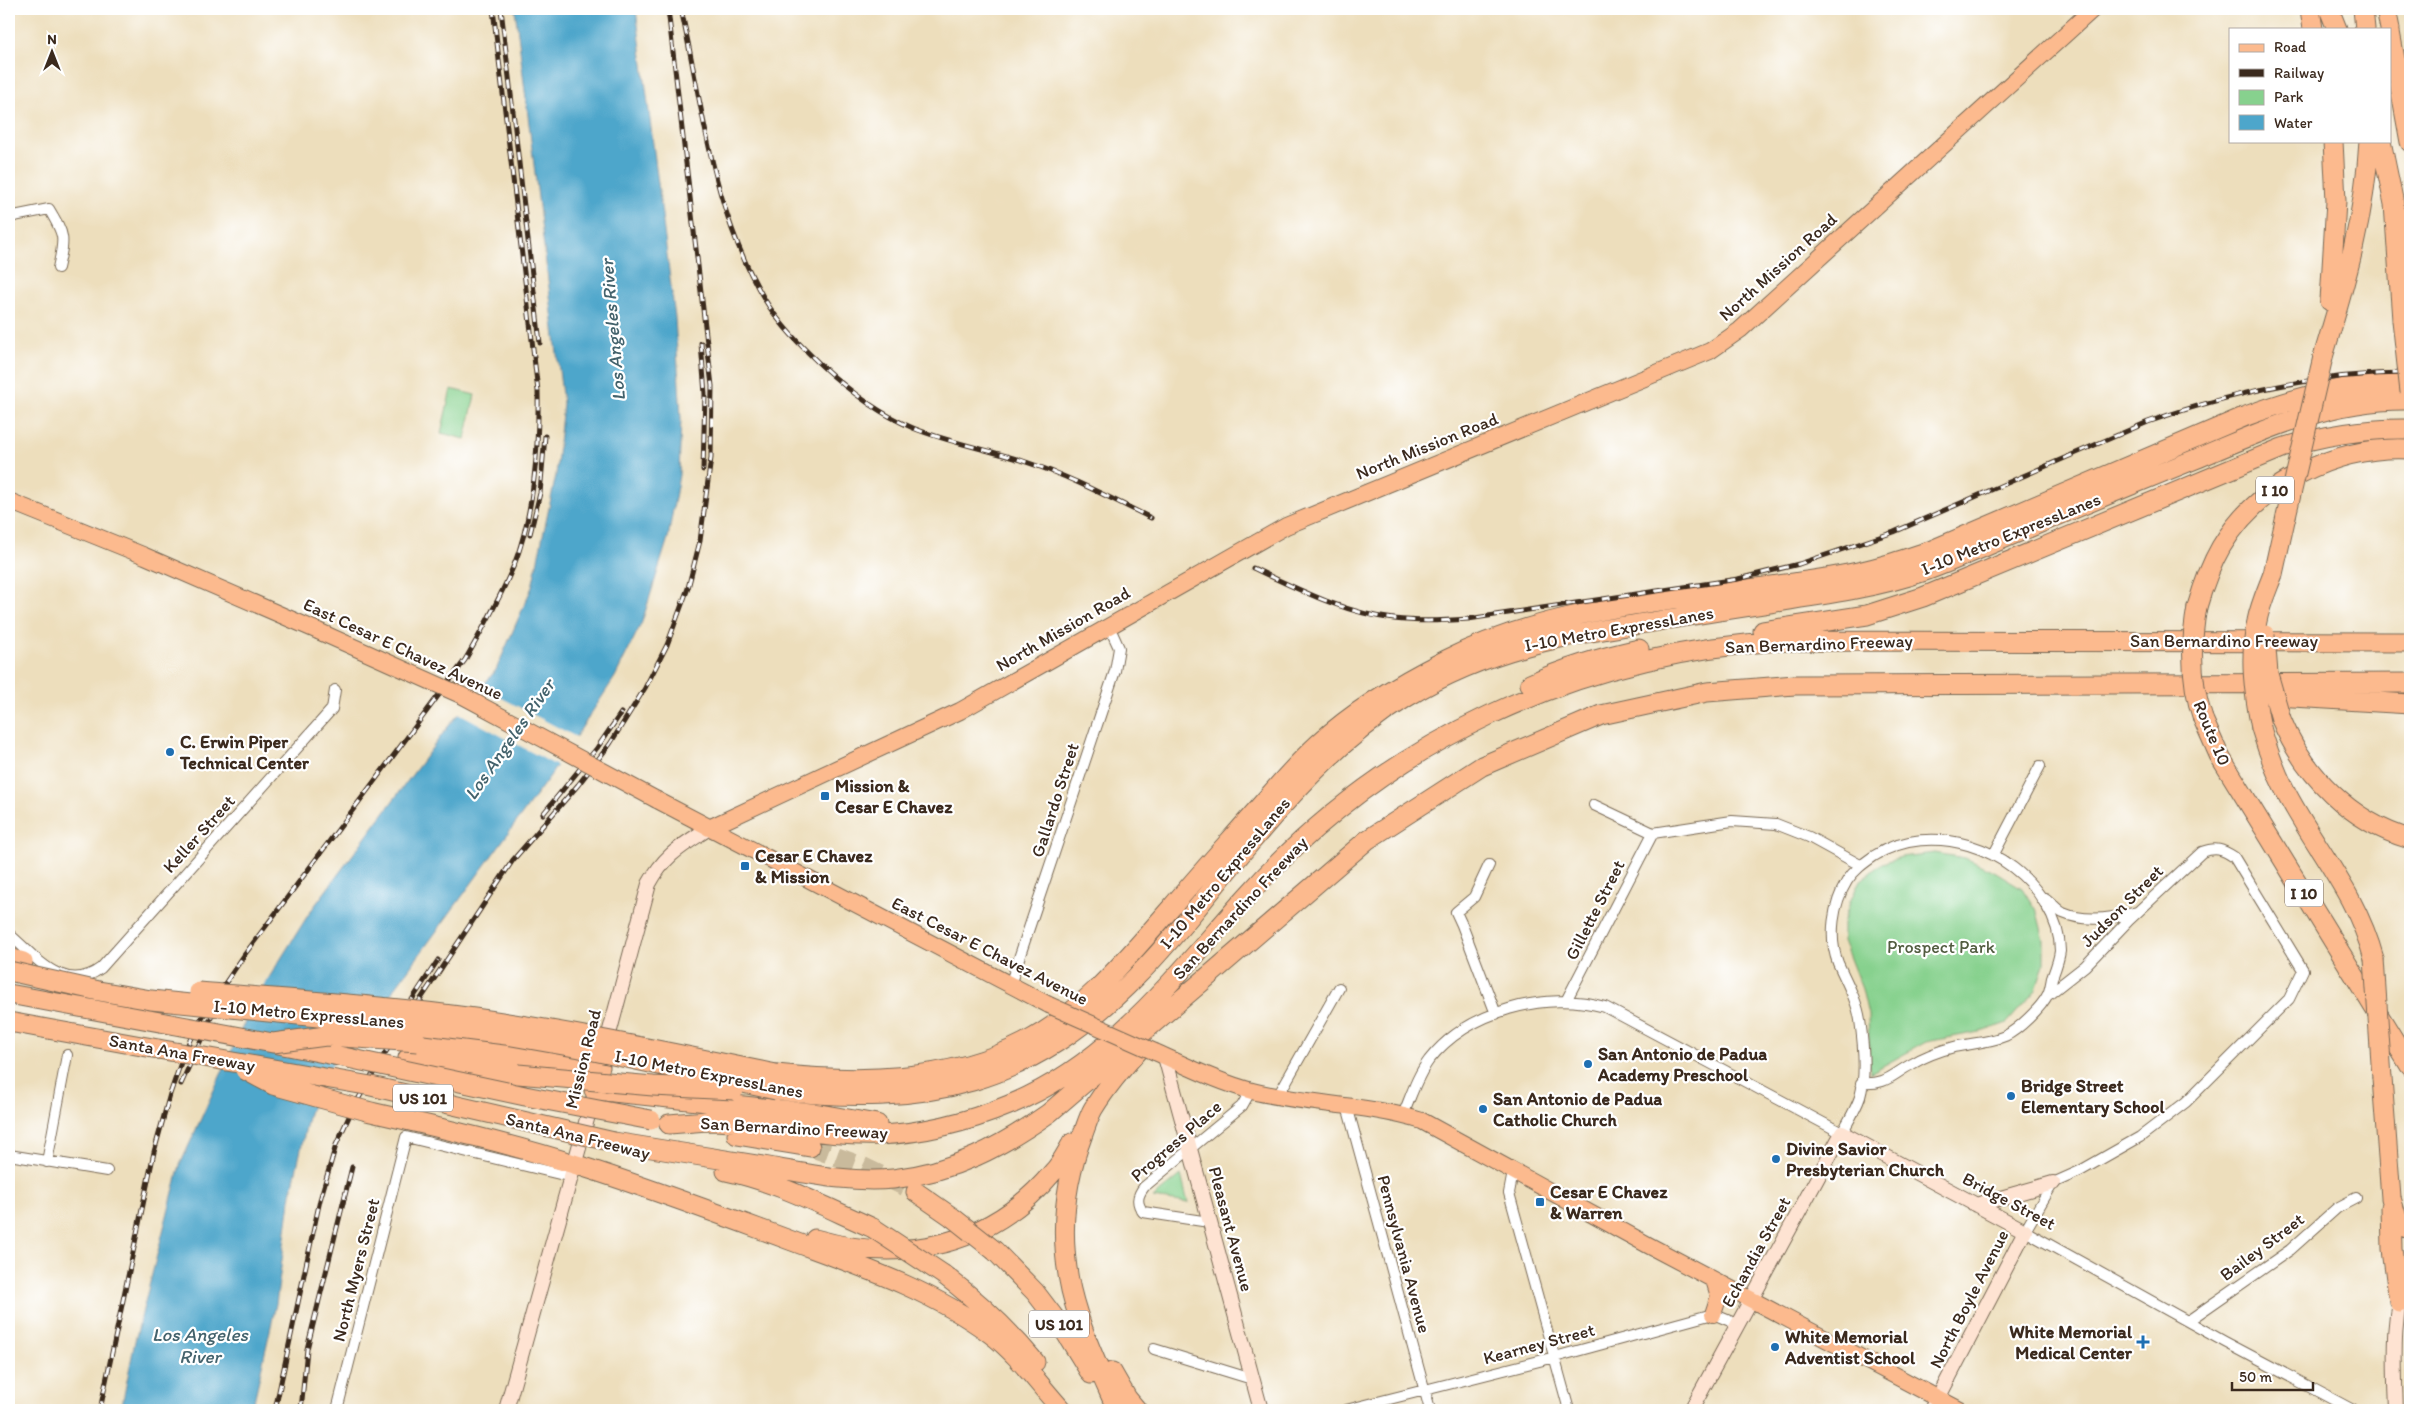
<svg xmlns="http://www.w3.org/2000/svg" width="2419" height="1419" font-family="Itim,sans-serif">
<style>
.green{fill:#87d18e;stroke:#617e56}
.water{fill:#4da6cb;stroke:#446874}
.pier{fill:#eddebc}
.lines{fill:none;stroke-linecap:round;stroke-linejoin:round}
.highway-tunnel{stroke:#c9ba9c;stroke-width:19;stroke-dasharray:19 9;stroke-linecap:butt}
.street-casing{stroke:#796955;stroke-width:12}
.secondary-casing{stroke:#796955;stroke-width:16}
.primary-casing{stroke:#796955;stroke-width:18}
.highway-casing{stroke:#796955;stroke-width:21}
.street{stroke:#fff;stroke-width:10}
.secondary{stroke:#fee3d2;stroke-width:14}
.primary{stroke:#fcba8e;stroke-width:16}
.highway{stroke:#fcba8e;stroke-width:19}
.rail-casing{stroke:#3b2a1e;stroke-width:5}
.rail{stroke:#fff;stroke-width:3;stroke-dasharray:9;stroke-linecap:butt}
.primary-bridge-casing{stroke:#796955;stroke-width:18;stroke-linecap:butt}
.highway-bridge-casing{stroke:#796955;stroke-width:21;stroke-linecap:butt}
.primary-bridge{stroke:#fcba8e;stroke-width:16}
.highway-bridge{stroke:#fcba8e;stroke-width:19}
.poi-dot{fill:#1f6fb2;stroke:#fff;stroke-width:2}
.labels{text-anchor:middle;stroke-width:4.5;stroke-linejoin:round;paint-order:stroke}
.shield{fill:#fff;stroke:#766a62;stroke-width:1}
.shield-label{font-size:16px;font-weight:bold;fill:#3b2a1e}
.street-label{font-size:18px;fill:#3b2a1e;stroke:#fff}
.poi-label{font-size:18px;font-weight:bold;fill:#3b2a1e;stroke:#fff;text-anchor:start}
.park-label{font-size:18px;fill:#525c40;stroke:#fff}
.water-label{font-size:19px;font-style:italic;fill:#43626c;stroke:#fff}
</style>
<rect width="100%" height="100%" fill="#fff"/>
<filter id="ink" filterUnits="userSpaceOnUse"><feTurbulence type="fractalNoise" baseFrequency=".02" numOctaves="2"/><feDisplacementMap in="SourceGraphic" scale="10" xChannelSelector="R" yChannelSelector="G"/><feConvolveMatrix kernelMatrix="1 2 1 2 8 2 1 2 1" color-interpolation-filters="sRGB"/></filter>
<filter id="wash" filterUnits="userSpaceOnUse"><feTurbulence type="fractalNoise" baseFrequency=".0096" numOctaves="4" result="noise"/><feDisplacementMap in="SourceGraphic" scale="20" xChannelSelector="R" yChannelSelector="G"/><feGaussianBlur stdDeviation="1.12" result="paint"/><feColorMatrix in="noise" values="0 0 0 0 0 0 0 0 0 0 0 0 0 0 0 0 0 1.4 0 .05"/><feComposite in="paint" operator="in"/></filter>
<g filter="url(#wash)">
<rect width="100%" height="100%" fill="#eddebc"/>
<path class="green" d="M451 389 475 395 465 439 441 433Z
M1935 853 1965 858 1996 872 2022 888 2037 912 2044 940V964L2036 990 2007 1023 1984 1031 1926 1042 1870 1073 1868 1015 1862 989 1843 941V923L1850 902 1859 882 1882 863 1901 857Z
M1181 1175 1188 1203 1153 1198Z"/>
<path class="water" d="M515 9H636L675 318 681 418 679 475 668 538 642 622 615 677 550 776 390 995 326 1072 309 1113 291 1194 276 1304 252 1410H121L135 1341 180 1165 246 1019 265 984 310 912 447 728 496 670 532 587 556 475 563 403Z"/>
<path class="pier" d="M479 686 578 738 559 767 457 712Z"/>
</g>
<g filter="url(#ink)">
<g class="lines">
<path class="highway-tunnel" d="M810 1147 862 1166 916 1192"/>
<defs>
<path id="street" d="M9 217 49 209C65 236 65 237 58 268
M1594 805 1653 833 1732 821 1776 824 1809 837 1860 865
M1994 854 2040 766
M1489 865 1474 897 1456 912 1462 925 1496 1014
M2045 898C2051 902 2057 910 2063 913 2086 923 2114 918 2137 912
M9 934C35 956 64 996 101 968L332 709 335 690
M1010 985 1115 671 1119 648 1109 626
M2048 995 2085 966 2129 920 2202 852C2216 847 2222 849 2234 857L2303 970 2289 999 2186 1102 2140 1137 2080 1171 2053 1183 2025 1231 2225 1342 2353 1410
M1566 1001 1653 833
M1278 1096 1339 988
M1347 1106 1430 1410
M1403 1115C1411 1096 1417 1076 1429 1060 1468 1011 1546 990 1605 1007L1842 1133C1848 1122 1856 1109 1860 1097 1866 1076 1863 1041 1860 1020 1857 1000 1846 981 1838 963 1828 937 1833 904 1847 881 1854 870 1864 863 1874 856 1931 820 2013 847 2046 905 2054 918 2060 935 2060 951 2059 960 2055 970 2052 978 2051 983 2050 990 2048 994 2042 1007 2018 1030 2005 1036 1988 1043 1971 1043 1954 1047 1939 1051 1925 1056 1912 1064 1891 1075 1887 1085 1861 1083
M9 1155 107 1171
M47 1162 67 1055
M1513 1172 1509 1193 1569 1410
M1209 1222 1143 1212C1136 1203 1137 1196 1144 1187L1242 1106 1251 1090
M2188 1321 2290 1250 2337 1208 2356 1198
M1154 1349 1252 1379
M337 1410 406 1137 572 1177
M1346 1410 1555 1357 1713 1314 1737 1324"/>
<path id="secondary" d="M605 1049 649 884C665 854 682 846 709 828
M1165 1057 1261 1410
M1976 1205 2053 1183
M506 1410 592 1101
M1691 1410 1842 1133 2025 1231 1932 1410
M2396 1410C2394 1360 2391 1310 2410 1263"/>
<path id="primary" d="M9 501 145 556 318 631
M657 800 1049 1005
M709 828 960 711 1286 526 1710 351 1740 330 2093 9
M1155 1052C1187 1066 1218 1082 1252 1091 1308 1105 1367 1104 1422 1121L1648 1245 1960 1410
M1713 1314 1719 1296 1714 1280"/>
<path id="highway" d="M2310 9 2313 29
M2329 9 2337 29
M2363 9 2365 29
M2386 9 2390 29
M2390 32 2410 142
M2381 141 2394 204 2402 320
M2330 301 2336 201 2333 141
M2323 357C2345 284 2365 217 2369 141
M2273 574 2286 516
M2197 607C2203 586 2210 566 2221 547 2259 483 2337 445 2410 449
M1763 631 1867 615 1923 597 2282 448C2324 435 2366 428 2410 429
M1530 684C1565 668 1602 657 1639 649
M2260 695 2410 704
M2203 719 2219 755 2410 1066
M2281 719C2304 775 2351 822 2410 839
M2261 728C2268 752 2276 774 2288 796 2318 852 2357 895 2374 959
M9 958 23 962
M9 1022 158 1049
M418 1042 600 1067
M278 1044 334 1055
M408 1058 518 1074
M776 1074C858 1083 949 1082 1024 1043 1083 1013 1128 957 1171 908 1198 876 1226 845 1254 813 1275 789 1295 765 1318 744 1355 710 1400 683 1446 660 1566 599 1711 599 1842 575 1873 570 1902 560 1932 550L2246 416C2300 396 2352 382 2410 383
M2382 1078 2391 1198 2397 1218 2404 1227 2410 1229
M594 1090 820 1114 877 1124
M776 1090C926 1108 1030 1086 1138 975 1179 934 1214 885 1252 841 1298 786 1345 735 1407 697 1488 648 1561 636 1652 622 1698 614 1744 607 1789 600 1835 593 1881 586 1925 571 1956 560 1988 545 2019 532 2078 507 2138 482 2198 458 2266 429 2335 398 2410 400
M367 1111C437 1127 508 1143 577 1165 647 1187 716 1213 784 1238 856 1265 929 1288 991 1334 1018 1354 1039 1385 1062 1410
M669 1124C682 1123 694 1122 707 1121 765 1121 821 1137 879 1135 924 1133 968 1122 1009 1105 1110 1064 1177 974 1247 896 1384 742 1576 654 1780 641L2410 642
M737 1135 810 1147
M614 1142C666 1150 717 1159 769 1167 809 1174 852 1183 893 1179 954 1172 1001 1147 1049 1113L1367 840 1482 766 1601 715 1707 692 1795 685 2410 683
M726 1171C778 1182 825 1207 873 1228
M916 1192 952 1217
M2391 1207 2392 1249 2399 1302
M815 1239C905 1265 992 1245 1053 1172 1061 1164 1066 1153 1072 1143
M995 1251 1035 1292 1064 1330 1091 1374
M944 1275C978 1301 1008 1329 1035 1362
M1112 1372 1127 1398 1137 1410
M1117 1410C1100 1371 1081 1332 1071 1290 1059 1237 1064 1184 1083 1134 1086 1126 1089 1116 1093 1109 1107 1086 1124 1066 1142 1047"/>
</defs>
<use href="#street" class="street-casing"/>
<use href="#secondary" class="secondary-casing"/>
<use href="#primary" class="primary-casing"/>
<use href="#highway" class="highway-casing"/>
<use href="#street" class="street"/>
<use href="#secondary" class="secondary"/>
<use href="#primary" class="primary"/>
<use href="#highway" class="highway"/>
<defs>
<path id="rail" d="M501 9 540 343
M681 9C703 107 712 211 765 300 780 325 801 346 822 366 848 390 880 414 913 428 950 443 988 449 1026 462 1069 476 1110 498 1151 518
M701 343 705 394 703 470
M530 534 540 493 545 436
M1253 568C1298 589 1344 613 1394 619 1419 622 1443 621 1468 619L1738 579 1799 564 1894 532 2148 422C2233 392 2319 373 2410 373
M543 814 597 748 621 713
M398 1021 438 960
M181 1084 215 1009
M100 1410 154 1152 170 1094 186 1048 199 1022 245 954 465 660C483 629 500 598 514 565 534 515 539 445 538 391L493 9
M275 1410 320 1200 336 1145 352 1110 385 1053 513 860 578 785 610 744 645 688 667 645 688 588 700 541 711 458 712 386 668 9
M301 1410 307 1349 352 1167"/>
</defs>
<use href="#rail" class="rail-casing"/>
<use href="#rail" class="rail"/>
<defs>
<path id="primary-bridge" d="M318 631 463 696 657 800
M1049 1005 1155 1052"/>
<path id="highway-bridge" d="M2402 320 2410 392
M2286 516 2323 357
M2197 607C2190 646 2190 682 2203 719
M2265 635 2268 674 2281 719
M2261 728C2254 693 2249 657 2257 621 2260 605 2267 590 2273 574
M2374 959 2382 1078
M9 971 99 991 151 1000 348 1020 417 1024 506 1035 580 1048 776 1090
M199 992C291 1000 383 1005 474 1018 576 1032 676 1054 776 1074
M9 994 273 1043 326 1036 418 1042
M158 1049 371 1086 614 1142
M334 1055 525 1096 651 1120
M245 1070 273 1085 367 1111
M518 1074 653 1086 734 1090
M952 1217 995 1251
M873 1228 944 1275"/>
</defs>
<use href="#primary-bridge" class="primary-bridge-casing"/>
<use href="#highway-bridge" class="highway-bridge-casing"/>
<use href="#primary-bridge" class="primary-bridge"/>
<use href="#highway-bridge" class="highway-bridge"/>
</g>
</g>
<g class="poi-dot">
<circle cx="170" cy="752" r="5"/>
<rect x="820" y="791" width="10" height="10" rx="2.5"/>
<rect x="740" y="861" width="10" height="10" rx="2.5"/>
<circle cx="1588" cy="1064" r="5"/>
<circle cx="2011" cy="1096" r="5"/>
<circle cx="1483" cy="1109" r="5"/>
<circle cx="1776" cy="1159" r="5"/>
<rect x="1535" y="1197" width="10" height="10" rx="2.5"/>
<path d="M2140.5 1334.5h5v5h5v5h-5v5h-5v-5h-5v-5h5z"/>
<circle cx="1775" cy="1347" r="5"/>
</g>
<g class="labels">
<g class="shield">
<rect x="2256" y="476.5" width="38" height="27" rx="4"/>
<rect x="2285" y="879.5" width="38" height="27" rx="4"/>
<rect x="393" y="1084.5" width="60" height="27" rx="4"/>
<rect x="1029" y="1310.5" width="60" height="27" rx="4"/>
</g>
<g class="shield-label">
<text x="2275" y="496">I 10</text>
<text x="2304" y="899">I 10</text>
<text x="423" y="1104">US 101</text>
<text x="1059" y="1330">US 101</text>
</g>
<g class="street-label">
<text transform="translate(1778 267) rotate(-42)" y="6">North Mission Road</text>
<text transform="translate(1427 446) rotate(-22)" y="6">North Mission Road</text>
<text transform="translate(2011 534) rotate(-22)" y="6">I-10 Metro ExpressLanes</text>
<text transform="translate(1063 629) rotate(-30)" y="6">North Mission Road</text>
<text transform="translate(1619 629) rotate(-10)" y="6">I-10 Metro ExpressLanes</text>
<text x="2224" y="647">San Bernardino Freeway</text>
<text transform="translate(1819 644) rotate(-2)" y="6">San Bernardino Freeway</text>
<text transform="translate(403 649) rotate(25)" y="6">East Cesar E Chavez Avenue</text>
<text transform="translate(2212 733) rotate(67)" y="6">Route 10</text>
<text transform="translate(1055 800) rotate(-72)" y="6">Gallardo Street</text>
<text transform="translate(199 834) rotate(-48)" y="6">Keller Street</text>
<text transform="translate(1225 873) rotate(-50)" y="6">I-10 Metro ExpressLanes</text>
<text transform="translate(2122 906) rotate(-45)" y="6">Judson Street</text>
<text transform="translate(1240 908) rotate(-47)" y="6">San Bernardino Freeway</text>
<text transform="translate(1595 910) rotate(-63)" y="6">Gillette Street</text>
<text transform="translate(990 951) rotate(27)" y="6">East Cesar E Chavez Avenue</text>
<text transform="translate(309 1014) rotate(5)" y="6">I-10 Metro ExpressLanes</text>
<text transform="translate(182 1053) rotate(10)" y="6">Santa Ana Freeway</text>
<text transform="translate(583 1059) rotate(-76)" y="6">Mission Road</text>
<text transform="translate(709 1074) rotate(11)" y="6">I-10 Metro ExpressLanes</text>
<text transform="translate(794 1128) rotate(3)" y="6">San Bernardino Freeway</text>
<text transform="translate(578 1136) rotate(14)" y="6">Santa Ana Freeway</text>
<text transform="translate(1176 1141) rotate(-41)" y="6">Progress Place</text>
<text transform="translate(2009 1201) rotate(28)" y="6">Bridge Street</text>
<text transform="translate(1231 1229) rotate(75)" y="6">Pleasant Avenue</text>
<text transform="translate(2262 1247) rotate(-37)" y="6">Bailey Street</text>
<text transform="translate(1756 1252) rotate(-61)" y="6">Echandia Street</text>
<text transform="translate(1404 1254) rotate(75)" y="6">Pennsylvania Avenue</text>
<text transform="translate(356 1270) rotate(-76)" y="6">North Myers Street</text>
<text transform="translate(1969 1299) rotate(-63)" y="6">North Boyle Avenue</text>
<text transform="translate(1539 1344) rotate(-15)" y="6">Kearney Street</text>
</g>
<g class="poi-label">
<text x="180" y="748">C. Erwin Piper<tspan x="180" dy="21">Technical Center</tspan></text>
<text x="835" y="792">Mission &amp;<tspan x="835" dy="21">Cesar E Chavez</tspan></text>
<text x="755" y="862">Cesar E Chavez<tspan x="755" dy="21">&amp; Mission</tspan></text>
<text x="1598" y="1060">San Antonio de Padua<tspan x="1598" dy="21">Academy Preschool</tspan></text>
<text x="2021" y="1092">Bridge Street<tspan x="2021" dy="21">Elementary School</tspan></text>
<text x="1493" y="1105">San Antonio de Padua<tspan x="1493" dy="21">Catholic Church</tspan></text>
<text x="1786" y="1155">Divine Savior<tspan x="1786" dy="21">Presbyterian Church</tspan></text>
<text x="1550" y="1198">Cesar E Chavez<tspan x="1550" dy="21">&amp; Warren</tspan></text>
<text x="2132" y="1338" text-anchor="end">White Memorial<tspan x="2132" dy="21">Medical Center</tspan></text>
<text x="1785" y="1343">White Memorial<tspan x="1785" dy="21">Adventist School</tspan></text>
</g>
<g class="park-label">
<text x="1941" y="953">Prospect Park</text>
</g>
<g class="water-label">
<text transform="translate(612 330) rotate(-95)" y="7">Los Angeles River</text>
<text transform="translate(509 739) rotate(-55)" y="7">Los Angeles River</text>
<text x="200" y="1341">Los Angeles<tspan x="200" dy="22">River</tspan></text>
</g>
</g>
<rect width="2419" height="1419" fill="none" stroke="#fff" stroke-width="30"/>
<rect x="2229" y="28" width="162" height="115" fill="#ffffff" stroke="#b1aaa5"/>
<rect x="2239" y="44" width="25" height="8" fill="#fcba8e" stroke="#b1aaa5"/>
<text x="2274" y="52" font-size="15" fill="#3b2a1e">Road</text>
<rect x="2239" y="69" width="25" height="8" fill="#3b2a1e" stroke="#b1aaa5"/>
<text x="2274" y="78" font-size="15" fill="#3b2a1e">Railway</text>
<rect x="2239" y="90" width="25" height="15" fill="#87d18e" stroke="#b1aaa5"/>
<text x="2274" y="102" font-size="15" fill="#3b2a1e">Park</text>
<rect x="2239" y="115" width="25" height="15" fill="#4da6cb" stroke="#b1aaa5"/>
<text x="2274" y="128" font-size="15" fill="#3b2a1e">Water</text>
<g transform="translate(52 52)" stroke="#ffffff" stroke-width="4" paint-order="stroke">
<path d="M0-4L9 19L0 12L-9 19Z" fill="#3b2a1e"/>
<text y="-8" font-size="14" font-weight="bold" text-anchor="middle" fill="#3b2a1e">N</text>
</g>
<path d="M2232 1382v8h81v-8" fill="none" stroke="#3b2a1e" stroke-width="2.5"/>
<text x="2239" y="1382" font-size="15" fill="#3b2a1e" stroke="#ffffff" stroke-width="4" paint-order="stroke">50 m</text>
</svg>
